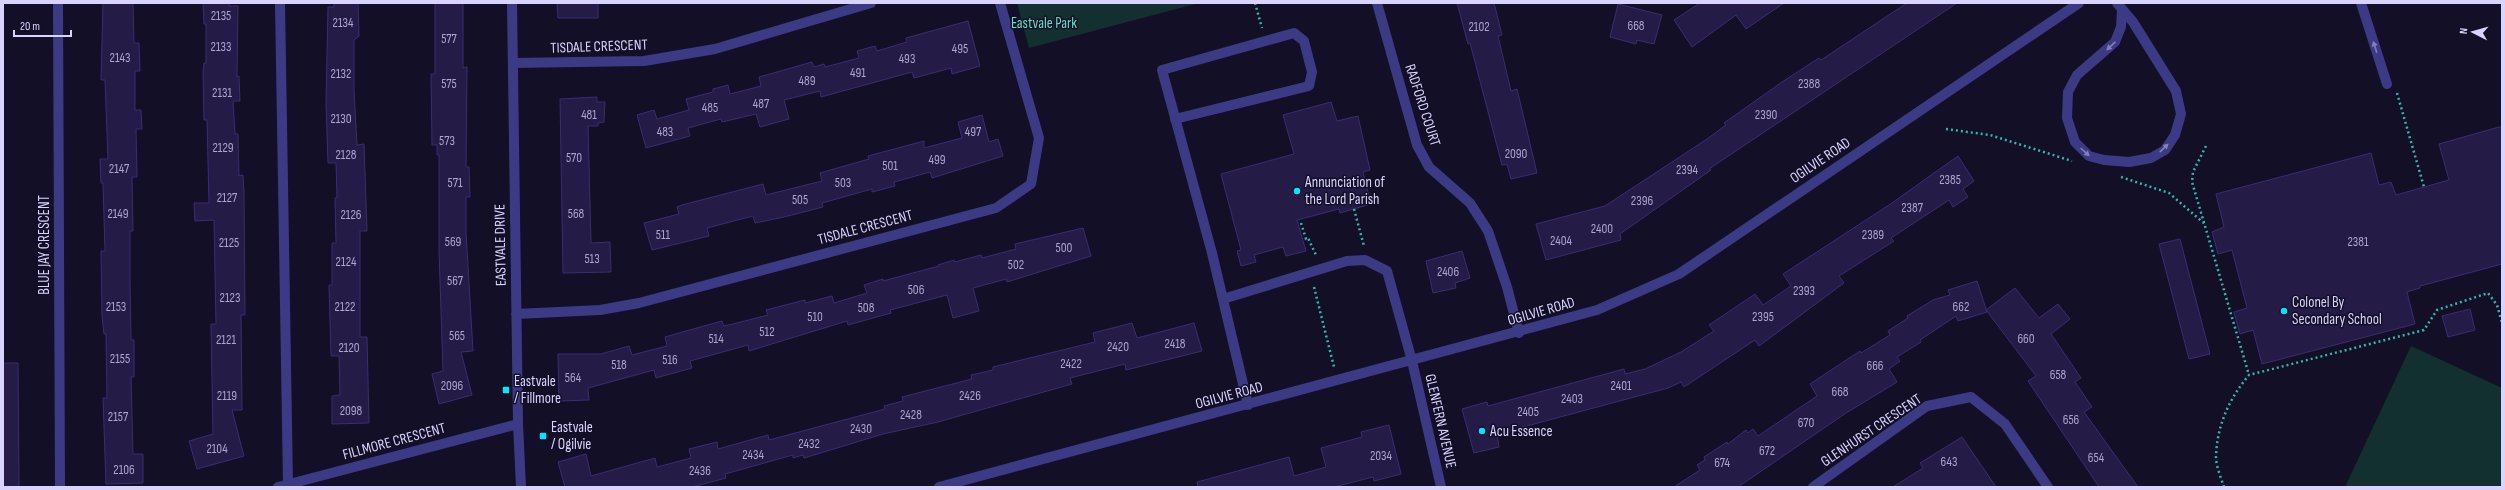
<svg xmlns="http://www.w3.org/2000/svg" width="2505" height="490" font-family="'Sofia Sans Condensed',sans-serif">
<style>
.green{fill:#12302f}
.building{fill:#241b47;stroke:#3b2d73}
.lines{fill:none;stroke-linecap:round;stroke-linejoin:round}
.path{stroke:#2fb8b0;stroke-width:2.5;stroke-dasharray:2 3;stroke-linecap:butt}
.minor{stroke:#3d3a85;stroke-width:10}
.oneway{fill:#837fbc}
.poi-dot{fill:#00e5ff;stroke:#130f26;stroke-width:1.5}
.labels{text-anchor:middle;stroke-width:3;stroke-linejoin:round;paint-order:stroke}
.number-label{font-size:13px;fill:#aca6d1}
.park-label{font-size:15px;fill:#5fe0c0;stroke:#130f26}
.street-label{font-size:15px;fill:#d9d4ff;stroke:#130f26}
.poi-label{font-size:15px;fill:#d9d4ff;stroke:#130f26;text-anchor:start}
</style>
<rect width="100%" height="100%" fill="#130f26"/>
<path class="green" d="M1017 3H1199L1029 48Z
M2411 346 2502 388V487H2345Z"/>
<path class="building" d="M103 3H133L134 43H139L140 71H135V110H141L142 129H136L137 177H132L133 231H130V280L131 340H134V377H131L133 454H143V483L106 484 103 398H107L106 334H104L102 316 101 251H105L103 183H101L100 159H108L105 80H101Z
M203 3H229V6H238L237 77 239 76 240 101H233L235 134H238L239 176 243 175 244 192 245 315H241L242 410H232L244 456 197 469 189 441 213 434 211 324H216L214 220 195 221 194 203H209L207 120H204L203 71 204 63H206V24H204Z
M334 3H358L359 36 354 40V90L357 145 364 144 367 231H360V337H367L369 423 332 424V396L340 395 339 356H331L329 285H332V243H336L335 198H337L336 163H328L326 103 328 7H334Z
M435 3H463V68L467 67 466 167H469L470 197H466V232L473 351 461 352 472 395 439 404 432 374 443 371 439 251V155H437V145H432L431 74H435Z
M557 3H598V18H558Z
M1457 3H1494L1502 35 1498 36 1511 91 1517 89 1537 173 1511 179 1507 164 1502 165 1470 43 1468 44Z
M1700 3H1784L1746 29 1736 15 1692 47 1674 20Z
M1907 3H1957L1709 169 1711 170 1620 234 1621 240 1546 260 1536 224 1605 206 1707 139 1726 125 1724 123 1782 82 1819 58 1821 60Z
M1618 4 1662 15 1654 44 1637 40 1636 44 1610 37Z
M968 21 980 66 952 74 951 68 914 78 912 72 821 97 820 91 784 100 789 119 760 127 756 114 722 122 721 119 688 128 690 136 646 148 637 115 654 110 657 119 689 110 686 99 713 92V89L728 85 730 94 761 86 759 77 784 70 812 62 814 67 824 64 825 67 859 58 857 51 875 46 877 51 907 42 906 38Z
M597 97V102H605L604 122 598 123V126H588L591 243 610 242 611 272 563 273 560 99Z
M1331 102 1337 121 1358 116 1370 170 1363 172 1371 204 1340 213 1339 209 1297 220 1306 251 1286 256 1283 247 1254 255 1256 262 1241 266 1237 251 1241 250 1221 174 1294 154 1283 115Z
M982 115 989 142 998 139 1003 156 932 178 930 172 894 182 895 186 872 192V189L822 203 823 207 784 217 755 223 753 216 707 228 709 236 652 250 644 223 679 214 677 207 682 205 763 184 766 195 822 181 820 173 869 159 868 156 924 141V148L962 138 958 122Z
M2499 127H2502V264L2420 286V288L2407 292 2415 324 2262 364 2253 330 2240 334 2234 312 2247 308 2232 250 2218 254 2212 232 2224 227 2216 194 2371 153 2379 185 2391 182 2396 195 2449 180 2439 144Z
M1958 156 1974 181 1963 189 1968 197 1953 207 1949 200 1891 238 1894 241 1839 276 1844 283 1759 346 1755 340 1684 387 1681 382 1668 388 1497 434 1499 447 1474 453 1462 409 1487 402 1488 406 1624 369 1625 374 1645 369 1681 352 1714 331 1709 325 1755 294 1763 305 1791 286 1783 274 1889 205Z
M1083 228 1091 256 1007 282 1006 279 973 288 979 311 953 318 947 295 890 310 891 313 848 325 847 321 749 351 748 345 690 361 692 368 656 378 654 370 588 388 589 400 559 401 558 354H601L629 346 632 355 667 346 665 337 693 329 722 321 724 326 733 324 768 315 766 310 805 300V303L832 296 834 303 867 293 864 285 883 279V281L939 266 938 265 954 260 955 262 981 255 982 258 1016 249 1015 244Z
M2180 239 2210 354 2189 359 2159 244Z
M1462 251 1470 278 1455 283 1456 288 1433 293 1426 261Z
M1977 281 1987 312 1958 321 1956 316 1920 340 1921 342 1897 357 1900 361 1889 369 1897 382 1846 413 1738 487H1674L1700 470 1697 465 1705 460 1704 457 1727 442 1728 444 1746 430 1748 433 1753 429 1758 436 1817 396 1810 384 1860 351 1861 353 1890 335 1888 331 1908 318 1907 316 1933 300 1950 295 1948 290Z
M2015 288 2039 318 2058 304 2070 319 2051 334 2081 378 2075 382 2092 407 2084 412 2138 487H2099L2028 381 2036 376 1986 310Z
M2470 309 2475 330 2448 337 2442 316Z
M1132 323 1137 338 1194 323 1202 351 1126 370 1125 364 1070 378 1072 384 938 422 883 434 804 458 803 455 793 458V455L725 474 726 478 692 487H565L558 462 586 454 591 476 655 458 657 467 691 458 689 449 717 442 718 449 768 435 769 440 885 409 884 406 903 401 902 397 972 379 971 375 993 370V367L1095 342 1093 333Z
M3 363H18L19 487H3Z
M1389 425 1401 474 1374 481 1373 477 1334 487H1198L1197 482 1289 457 1294 476 1326 467 1321 448 1362 437 1361 432Z
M1962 437 1996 487H1893L1923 468 1920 463Z"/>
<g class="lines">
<path class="path" d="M1255 3 1262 28
M2397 93 2424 187
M1946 129 1990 135 2072 161
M2206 146 2193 172 2192 182 2249 375
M2121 177 2169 193 2206 225
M1354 209 1364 246
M1301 223 1306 239 1308 238 1316 255
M1314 287 1334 367
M2224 487C2221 478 2216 466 2216 457 2217 425 2229 399 2249 375L2424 330 2437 310 2488 293 2497 305 2502 323"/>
<path class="minor" d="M58 3 60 487
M280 3 288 484
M512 3 518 424 521 487
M1377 3 1417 145 1429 167 1470 203 1488 231 1507 287 1519 333
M2117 3 2133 22 2176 91 2181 114 2175 135 2165 150 2151 158 2129 162 2104 160 2089 156 2075 142 2067 118 2068 92 2077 75 2115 42 2121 27 2122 10
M2361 3 2387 84
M513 63 644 61 715 49 871 3
M1175 119 1309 86 1312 72 1304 41 1294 33 1162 70 1212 253 1248 405
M1223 299 1347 261 1365 260 1387 271 1412 361 1441 487
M516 314 600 310 639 303 996 208 1031 184 1039 138 1000 3
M278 487 518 424
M939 487 1597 310 1679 274 2079 3
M1813 487 1927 406 1971 397 2005 424 2048 487"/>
</g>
<defs><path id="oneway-solid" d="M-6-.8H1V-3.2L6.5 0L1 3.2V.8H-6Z"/></defs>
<g class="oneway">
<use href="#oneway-solid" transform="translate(2111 46) rotate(137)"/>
<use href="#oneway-solid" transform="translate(2375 47) rotate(-108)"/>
<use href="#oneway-solid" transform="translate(2164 148) rotate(-44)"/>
<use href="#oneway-solid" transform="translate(2085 152) rotate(42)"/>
</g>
<g class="poi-dot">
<circle cx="1297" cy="191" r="4"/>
<circle cx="2284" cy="311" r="4"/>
<rect x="502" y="386" width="8" height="8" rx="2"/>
<circle cx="1482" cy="431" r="4"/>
<rect x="539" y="432" width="8" height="8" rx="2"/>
</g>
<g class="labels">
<g class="number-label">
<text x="221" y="20">2135</text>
<text x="343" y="27">2134</text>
<text x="1636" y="30">668</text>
<text x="1479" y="31">2102</text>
<text x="449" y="43">577</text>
<text x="221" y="51">2133</text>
<text x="960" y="53">495</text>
<text x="120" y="62">2143</text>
<text x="907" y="63">493</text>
<text x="858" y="77">491</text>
<text x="341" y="78">2132</text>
<text x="807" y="85">489</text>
<text x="449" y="88">575</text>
<text x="1809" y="88">2388</text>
<text x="222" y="97">2131</text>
<text x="761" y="108">487</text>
<text x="710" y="112">485</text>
<text x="589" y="119">481</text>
<text x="1766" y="119">2390</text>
<text x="341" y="123">2130</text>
<text x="665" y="136">483</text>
<text x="973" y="136">497</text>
<text x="447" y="145">573</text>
<text x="223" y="152">2129</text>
<text x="1516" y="158">2090</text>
<text x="346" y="159">2128</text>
<text x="574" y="162">570</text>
<text x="937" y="164">499</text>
<text x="890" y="170">501</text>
<text x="119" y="173">2147</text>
<text x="1687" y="174">2394</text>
<text x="1950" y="184">2385</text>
<text x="455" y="187">571</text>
<text x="843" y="187">503</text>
<text x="227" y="202">2127</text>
<text x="800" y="204">505</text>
<text x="1642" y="205">2396</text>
<text x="1912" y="212">2387</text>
<text x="118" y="218">2149</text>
<text x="576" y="218">568</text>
<text x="351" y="219">2126</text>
<text x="1602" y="233">2400</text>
<text x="663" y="239">511</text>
<text x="1873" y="239">2389</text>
<text x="1561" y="245">2404</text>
<text x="453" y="246">569</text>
<text x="2358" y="246">2381</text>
<text x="229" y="247">2125</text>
<text x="1064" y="252">500</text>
<text x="592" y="263">513</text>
<text x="346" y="266">2124</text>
<text x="1016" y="269">502</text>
<text x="1448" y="276">2406</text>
<text x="455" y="285">567</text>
<text x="916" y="294">506</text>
<text x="1804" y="295">2393</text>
<text x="230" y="302">2123</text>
<text x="116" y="311">2153</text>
<text x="345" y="311">2122</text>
<text x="1961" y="311">662</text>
<text x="866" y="312">508</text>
<text x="815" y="321">510</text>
<text x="1763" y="321">2395</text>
<text x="767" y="336">512</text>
<text x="457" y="340">565</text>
<text x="716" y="343">514</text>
<text x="2026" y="343">660</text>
<text x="226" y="344">2121</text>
<text x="1175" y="348">2418</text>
<text x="1118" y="351">2420</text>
<text x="349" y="352">2120</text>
<text x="120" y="363">2155</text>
<text x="670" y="364">516</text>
<text x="1071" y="368">2422</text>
<text x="619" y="369">518</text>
<text x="1875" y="370">666</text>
<text x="2058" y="379">658</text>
<text x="573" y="382">564</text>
<text x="452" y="390">2096</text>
<text x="1621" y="390">2401</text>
<text x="1840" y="396">668</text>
<text x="227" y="400">2119</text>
<text x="970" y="400">2426</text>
<text x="1572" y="403">2403</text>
<text x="351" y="415">2098</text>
<text x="1528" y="416">2405</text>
<text x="911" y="419">2428</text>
<text x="118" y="421">2157</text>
<text x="2071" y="424">656</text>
<text x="1806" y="427">670</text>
<text x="861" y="433">2430</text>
<text x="809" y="448">2432</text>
<text x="217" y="453">2104</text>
<text x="1767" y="455">672</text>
<text x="753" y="459">2434</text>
<text x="1381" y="460">2034</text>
<text x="2096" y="462">654</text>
<text x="1949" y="466">643</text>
<text x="1722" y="467">674</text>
<text x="124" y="474">2106</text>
<text x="700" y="475">2436</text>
</g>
<g class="park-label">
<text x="1044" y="28">Eastvale Park</text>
</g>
<g class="street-label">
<text transform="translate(599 46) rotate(-2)" y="5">TISDALE CRESCENT</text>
<text transform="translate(1423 105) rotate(72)" y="5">RADFORD COURT</text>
<text transform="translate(1820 160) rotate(-34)" y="5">OGILVIE ROAD</text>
<text transform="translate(865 227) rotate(-15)" y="5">TISDALE CRESCENT</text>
<text transform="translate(44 245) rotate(-90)" y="5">BLUE JAY CRESCENT</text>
<text transform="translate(500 245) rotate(-91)" y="5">EASTVALE DRIVE</text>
<text transform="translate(1541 311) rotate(-16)" y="5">OGILVIE ROAD</text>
<text transform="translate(1229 395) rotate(-15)" y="5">OGILVIE ROAD</text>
<text transform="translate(1441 421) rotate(77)" y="5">GLENFERN AVENUE</text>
<text transform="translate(1871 430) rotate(-34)" y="5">GLENHURST CRESCENT</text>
<text transform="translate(394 441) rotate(-15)" y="5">FILLMORE CRESCENT</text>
</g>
<g class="poi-label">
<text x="1305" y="187">Annunciation of<tspan x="1305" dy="17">the Lord Parish</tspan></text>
<text x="2292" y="307">Colonel By<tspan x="2292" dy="17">Secondary School</tspan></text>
<text x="514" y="386">Eastvale<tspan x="514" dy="17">/ Fillmore</tspan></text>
<text x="551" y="432">Eastvale<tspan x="551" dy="17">/ Ogilvie</tspan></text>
<text x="1490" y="436">Acu Essence</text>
</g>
</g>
<rect width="2505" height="490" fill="none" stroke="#d9d4ff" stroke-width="8"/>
<g transform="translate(2473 32) rotate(276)" stroke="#130f26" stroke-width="3" paint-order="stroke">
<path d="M0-3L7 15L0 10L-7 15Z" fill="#d9d4ff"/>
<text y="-6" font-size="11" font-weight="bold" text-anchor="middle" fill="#d9d4ff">N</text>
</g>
<path d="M14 30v6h57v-6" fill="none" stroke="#d9d4ff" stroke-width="2"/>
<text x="20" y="30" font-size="12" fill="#d9d4ff" stroke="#130f26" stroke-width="3" paint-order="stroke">20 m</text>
</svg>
